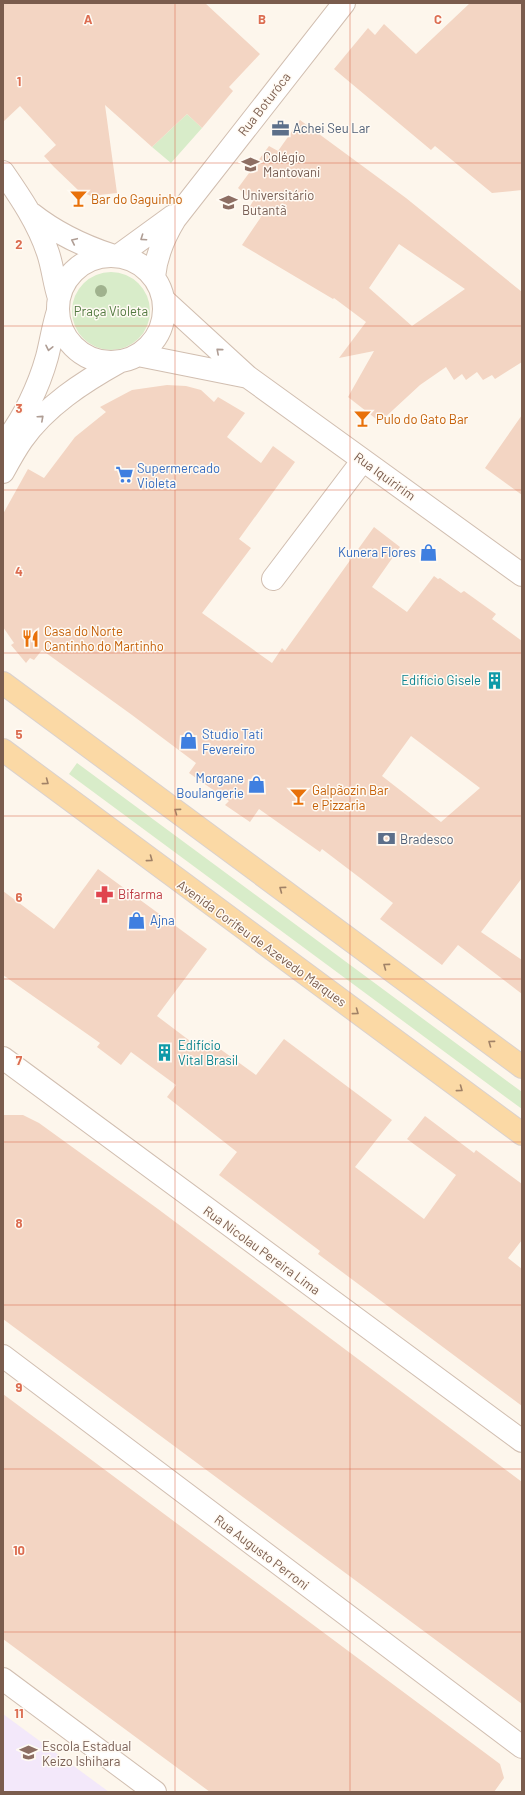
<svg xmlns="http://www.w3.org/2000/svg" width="525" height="1795" font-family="Barlow,sans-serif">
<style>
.education{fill:#f3e8fa}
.green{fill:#d8ecc9}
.building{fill:#f3d5c3;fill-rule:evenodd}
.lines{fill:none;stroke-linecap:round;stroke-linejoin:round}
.minor-casing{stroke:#d1beb0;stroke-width:24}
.major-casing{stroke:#dad1cd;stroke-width:24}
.minor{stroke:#fff;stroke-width:22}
.major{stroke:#fbd9a5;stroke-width:22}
.tree{fill:#a0b28e}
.oneway{stroke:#af9d94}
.oneway2{stroke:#a18267}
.grid{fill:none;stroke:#dc6d51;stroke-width:1;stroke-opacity:0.55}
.labels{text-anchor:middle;stroke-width:3;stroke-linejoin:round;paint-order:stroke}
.street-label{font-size:13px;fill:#7a5c4d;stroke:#fffaf3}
.service-label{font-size:13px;fill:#4e5e75;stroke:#fffaf3;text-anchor:start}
.education-label{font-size:13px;fill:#785e54;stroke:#fffaf3;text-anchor:start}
.food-label{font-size:13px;fill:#c56008;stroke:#fffaf3;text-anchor:start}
.park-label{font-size:13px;fill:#537a41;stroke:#fffaf3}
.shop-label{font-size:13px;fill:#366cbe;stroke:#fffaf3;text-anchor:start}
.culture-label{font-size:13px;fill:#0d838f;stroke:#fffaf3;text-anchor:end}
.health-label{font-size:13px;fill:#be3a42;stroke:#fffaf3;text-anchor:start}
.grid-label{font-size:13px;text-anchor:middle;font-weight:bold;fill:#dc6d51;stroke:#fffaf3;stroke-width:3;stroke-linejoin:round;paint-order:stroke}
</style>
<rect width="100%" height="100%" fill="#fdf6ec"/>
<path class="education" d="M3 1714 109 1792H3Z"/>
<path class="green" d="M187 114 202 128 171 163 152 147Z
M72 311a39 39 0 1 1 78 0a39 39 0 1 1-78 0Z
M77 763 522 1092V1109L69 774Z"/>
<path class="building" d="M3 3H205L260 54 229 87 233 91 202 128 187 114 152 147 105 105 117 193 91 196 78 190 54 167 44 156 56 145 20 106 3 122Z
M470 3H522V190L492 193 435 146 431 150 334 69 368 28 375 35 384 24 416 54Z
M300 120 406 198 522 292V362L495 379 492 375 483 380 477 372 466 380 462 374 454 380 446 367 420 385 380 422 348 397 374 351 339 358 366 322 334 298 333 299 242 245 261 217 248 210 253 201 238 188 269 146 278 151ZM399 244 465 289 412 326 369 288Z
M167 385 186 386 201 390 214 402 218 397 245 413 227 437 261 463 273 446 295 462 239 539 251 548 202 613 272 663 282 648 285 651 374 527 400 547 372 587 407 612 434 576 438 579 440 578 461 593 464 591 496 614 492 619 522 641V878L481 932 522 960V994L458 945 442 965 380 919 393 903 322 849 320 852 259 809 250 822 225 805 229 801 189 773 196 763 132 715 42 650 34 660 30 658 26 663 11 645 14 643 3 627V514L28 469 44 478 75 437 106 412 100 407 132 390ZM411 736 480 788 441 822 382 776Z
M522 415V495L485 468Z
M98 869 207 949 157 1016 202 1050 209 1041 256 1075 284 1039 392 1120 355 1167 424 1219 456 1175 407 1139 425 1116 474 1153 476 1150 522 1184V1240L508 1258 522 1269V1406L318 1254 320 1251 219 1175 237 1152 167 1097 176 1085 131 1052 121 1065 97 1047 100 1043 3 975V891L54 929Z
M3 1115H23L39 1123 158 1209 522 1482V1704L3 1319Z
M3 1394 500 1764 504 1778 494 1792H210L3 1639Z"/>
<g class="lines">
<defs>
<path id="minor" d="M3 172C21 198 38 223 48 253 53 268 54 283 59 298
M32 214C56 233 81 245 111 255
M58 309a53 53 0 1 1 106 0a53 53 0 1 1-106 0Z
M118 256 173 216
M154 277C156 255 164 237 175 219L344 3
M164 300 248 377 522 575
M138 355 248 377
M4 443C23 420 39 386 47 357 51 342 53 326 58 311
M3 472C9 461 15 450 22 440 46 406 83 382 119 362
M273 579 363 460
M3 1058 522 1441
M3 1356 522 1747
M3 1679 155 1792"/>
<path id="major" d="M3 683 522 1067
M3 750 522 1134"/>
</defs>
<use href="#minor" class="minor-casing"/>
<use href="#major" class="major-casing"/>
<use href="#minor" class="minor"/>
<use href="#major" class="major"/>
</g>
<circle class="tree" cx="101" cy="291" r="6"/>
<defs><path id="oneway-chevron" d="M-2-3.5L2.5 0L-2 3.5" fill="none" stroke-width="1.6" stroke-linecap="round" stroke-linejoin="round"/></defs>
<g class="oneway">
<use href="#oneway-chevron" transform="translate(143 238) rotate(146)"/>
<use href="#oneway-chevron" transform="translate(74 241) rotate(-155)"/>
<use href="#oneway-chevron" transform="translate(49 348) rotate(102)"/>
<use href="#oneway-chevron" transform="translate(219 351) rotate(-139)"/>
<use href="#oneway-chevron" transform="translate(41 418) rotate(-42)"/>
</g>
<g class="oneway2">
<use href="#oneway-chevron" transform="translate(46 782) rotate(37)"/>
<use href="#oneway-chevron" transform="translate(177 811) rotate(-144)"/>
<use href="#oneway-chevron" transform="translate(150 859) rotate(36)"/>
<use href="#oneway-chevron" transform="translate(282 889) rotate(-143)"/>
<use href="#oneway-chevron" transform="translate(386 966) rotate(-144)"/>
<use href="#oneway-chevron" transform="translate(356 1012) rotate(36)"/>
<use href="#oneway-chevron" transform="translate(491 1043) rotate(-144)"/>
<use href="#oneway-chevron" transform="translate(460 1089) rotate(36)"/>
</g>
<path class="grid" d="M175 3V1792M350 3V1792M3 163H522M3 326H522M3 490H522M3 653H522M3 816H522M3 979H522M3 1142H522M3 1305H522M3 1469H522M3 1632H522"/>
<defs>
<symbol id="office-bare" viewBox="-9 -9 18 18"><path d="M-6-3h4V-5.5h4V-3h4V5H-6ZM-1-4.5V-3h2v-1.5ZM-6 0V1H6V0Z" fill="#5c6f8a" stroke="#fffaf3" stroke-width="2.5" paint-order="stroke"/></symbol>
<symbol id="school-bare" viewBox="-9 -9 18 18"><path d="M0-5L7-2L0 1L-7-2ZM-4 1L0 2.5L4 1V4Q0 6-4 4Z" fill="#8d6e63" stroke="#fffaf3" stroke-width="2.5" paint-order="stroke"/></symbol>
<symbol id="bar-bare" viewBox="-9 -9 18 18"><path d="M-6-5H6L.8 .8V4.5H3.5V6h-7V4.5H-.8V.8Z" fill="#e8710a" stroke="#fffaf3" stroke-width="2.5" paint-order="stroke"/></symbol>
<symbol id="university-bare" viewBox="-9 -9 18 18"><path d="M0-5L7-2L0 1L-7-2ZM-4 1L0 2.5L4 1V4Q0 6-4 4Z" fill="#8d6e63" stroke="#fffaf3" stroke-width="2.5" paint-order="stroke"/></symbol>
<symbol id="supermarket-bare" viewBox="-9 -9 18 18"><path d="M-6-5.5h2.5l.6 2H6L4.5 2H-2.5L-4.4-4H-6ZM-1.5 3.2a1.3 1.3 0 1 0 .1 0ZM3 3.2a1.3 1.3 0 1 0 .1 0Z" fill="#3f7fe0" stroke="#fffaf3" stroke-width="2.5" paint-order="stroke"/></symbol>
<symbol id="shop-bare" viewBox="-9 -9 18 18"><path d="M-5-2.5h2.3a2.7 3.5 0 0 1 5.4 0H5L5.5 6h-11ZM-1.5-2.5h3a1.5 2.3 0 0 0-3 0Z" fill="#3f7fe0" stroke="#fffaf3" stroke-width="2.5" paint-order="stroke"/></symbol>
<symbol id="restaurant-bare" viewBox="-9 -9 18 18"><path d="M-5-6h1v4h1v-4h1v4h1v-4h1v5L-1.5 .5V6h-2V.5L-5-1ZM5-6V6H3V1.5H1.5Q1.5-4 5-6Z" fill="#e8710a" stroke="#fffaf3" stroke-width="2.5" paint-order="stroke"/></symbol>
<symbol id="building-bare" viewBox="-9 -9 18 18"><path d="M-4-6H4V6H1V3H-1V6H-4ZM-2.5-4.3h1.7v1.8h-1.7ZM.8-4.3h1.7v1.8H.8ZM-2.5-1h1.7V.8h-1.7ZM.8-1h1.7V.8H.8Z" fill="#0f9aa8" stroke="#fffaf3" stroke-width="2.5" paint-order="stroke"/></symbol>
<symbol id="bank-bare" viewBox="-9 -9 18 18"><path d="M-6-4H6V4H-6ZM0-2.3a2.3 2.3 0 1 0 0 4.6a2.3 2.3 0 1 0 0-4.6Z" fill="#5c6f8a" stroke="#fffaf3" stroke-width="2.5" paint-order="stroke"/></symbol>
<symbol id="pharmacy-bare" viewBox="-9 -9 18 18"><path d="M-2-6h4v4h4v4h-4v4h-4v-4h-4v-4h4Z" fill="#e0444e" stroke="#fffaf3" stroke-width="2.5" paint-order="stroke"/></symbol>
</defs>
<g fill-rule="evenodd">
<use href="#office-bare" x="268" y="116" width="25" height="25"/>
<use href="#school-bare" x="238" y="152" width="25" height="25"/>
<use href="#bar-bare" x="66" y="186" width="25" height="25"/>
<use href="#university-bare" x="216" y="190" width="25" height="25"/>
<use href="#bar-bare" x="350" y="406" width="25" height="25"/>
<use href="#supermarket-bare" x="112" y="462" width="25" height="25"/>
<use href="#shop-bare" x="416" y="540" width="25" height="25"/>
<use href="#restaurant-bare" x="18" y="626" width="25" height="25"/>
<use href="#building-bare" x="482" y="668" width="25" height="25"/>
<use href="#shop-bare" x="176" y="728" width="25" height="25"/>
<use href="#shop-bare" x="244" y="772" width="25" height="25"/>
<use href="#bar-bare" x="286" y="784" width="25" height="25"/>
<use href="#bank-bare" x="374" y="826" width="25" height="25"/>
<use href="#pharmacy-bare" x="92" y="882" width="25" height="25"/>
<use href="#shop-bare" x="124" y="908" width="25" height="25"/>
<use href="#building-bare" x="152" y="1040" width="25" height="25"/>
<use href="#school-bare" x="16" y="1740" width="25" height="25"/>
</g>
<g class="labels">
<g class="street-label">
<text transform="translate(264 104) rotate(-52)" y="5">Rua Boturóca</text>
<text transform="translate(385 476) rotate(36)" y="5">Rua Iquiririm</text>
<text transform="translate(262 943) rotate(36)" y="5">Avenida Corifeu de Azevedo Marques</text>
<text transform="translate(262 1250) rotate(36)" y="5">Rua Nicolau Pereira Lima</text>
<text transform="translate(262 1552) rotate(37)" y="5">Rua Augusto Perroni</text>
</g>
<g class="service-label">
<text x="293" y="133">Achei Seu Lar</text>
<text x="400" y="844">Bradesco</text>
</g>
<g class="education-label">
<text x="263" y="162">Colégio<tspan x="263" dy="15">Mantovani</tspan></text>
<text x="242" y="200">Universitário<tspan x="242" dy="15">Butantã</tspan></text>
<text x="42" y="1751">Escola Estadual<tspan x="42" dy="15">Keizo Ishihara</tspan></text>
</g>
<g class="food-label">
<text x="91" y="204">Bar do Gaguinho</text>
<text x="376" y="424">Pulo do Gato Bar</text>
<text x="44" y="636">Casa do Norte<tspan x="44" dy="15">Cantinho do Martinho</tspan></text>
<text x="312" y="795">Galpãozin Bar<tspan x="312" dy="15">e Pizzaria</tspan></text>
</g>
<g class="park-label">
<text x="111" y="316">Praça Violeta</text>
</g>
<g class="shop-label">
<text x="137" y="473">Supermercado<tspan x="137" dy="15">Violeta</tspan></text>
<text x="416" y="557" text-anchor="end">Kunera Flores</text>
<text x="202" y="739">Studio Tati<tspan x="202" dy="15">Fevereiro</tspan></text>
<text x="244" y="783" text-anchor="end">Morgane<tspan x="244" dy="15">Boulangerie</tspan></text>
<text x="150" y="925">Ajna</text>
</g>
<g class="culture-label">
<text x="481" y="685">Edifício Gisele</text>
<text x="178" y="1050" text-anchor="start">Edifício<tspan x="178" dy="15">Vital Brasil</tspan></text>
</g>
<g class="health-label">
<text x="118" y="899">Bifarma</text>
</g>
</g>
<g class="grid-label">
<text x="88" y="24">A</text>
<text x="262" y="24">B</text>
<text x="438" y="24">C</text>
<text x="19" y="86">1</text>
<text x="19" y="249">2</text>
<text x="19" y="413">3</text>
<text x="19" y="576">4</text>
<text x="19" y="739">5</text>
<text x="19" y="902">6</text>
<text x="19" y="1065">7</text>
<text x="19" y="1228">8</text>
<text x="19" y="1392">9</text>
<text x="19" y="1555">10</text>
<text x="19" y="1718">11</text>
</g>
<rect width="525" height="1795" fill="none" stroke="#7a5c4d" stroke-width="8"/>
</svg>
